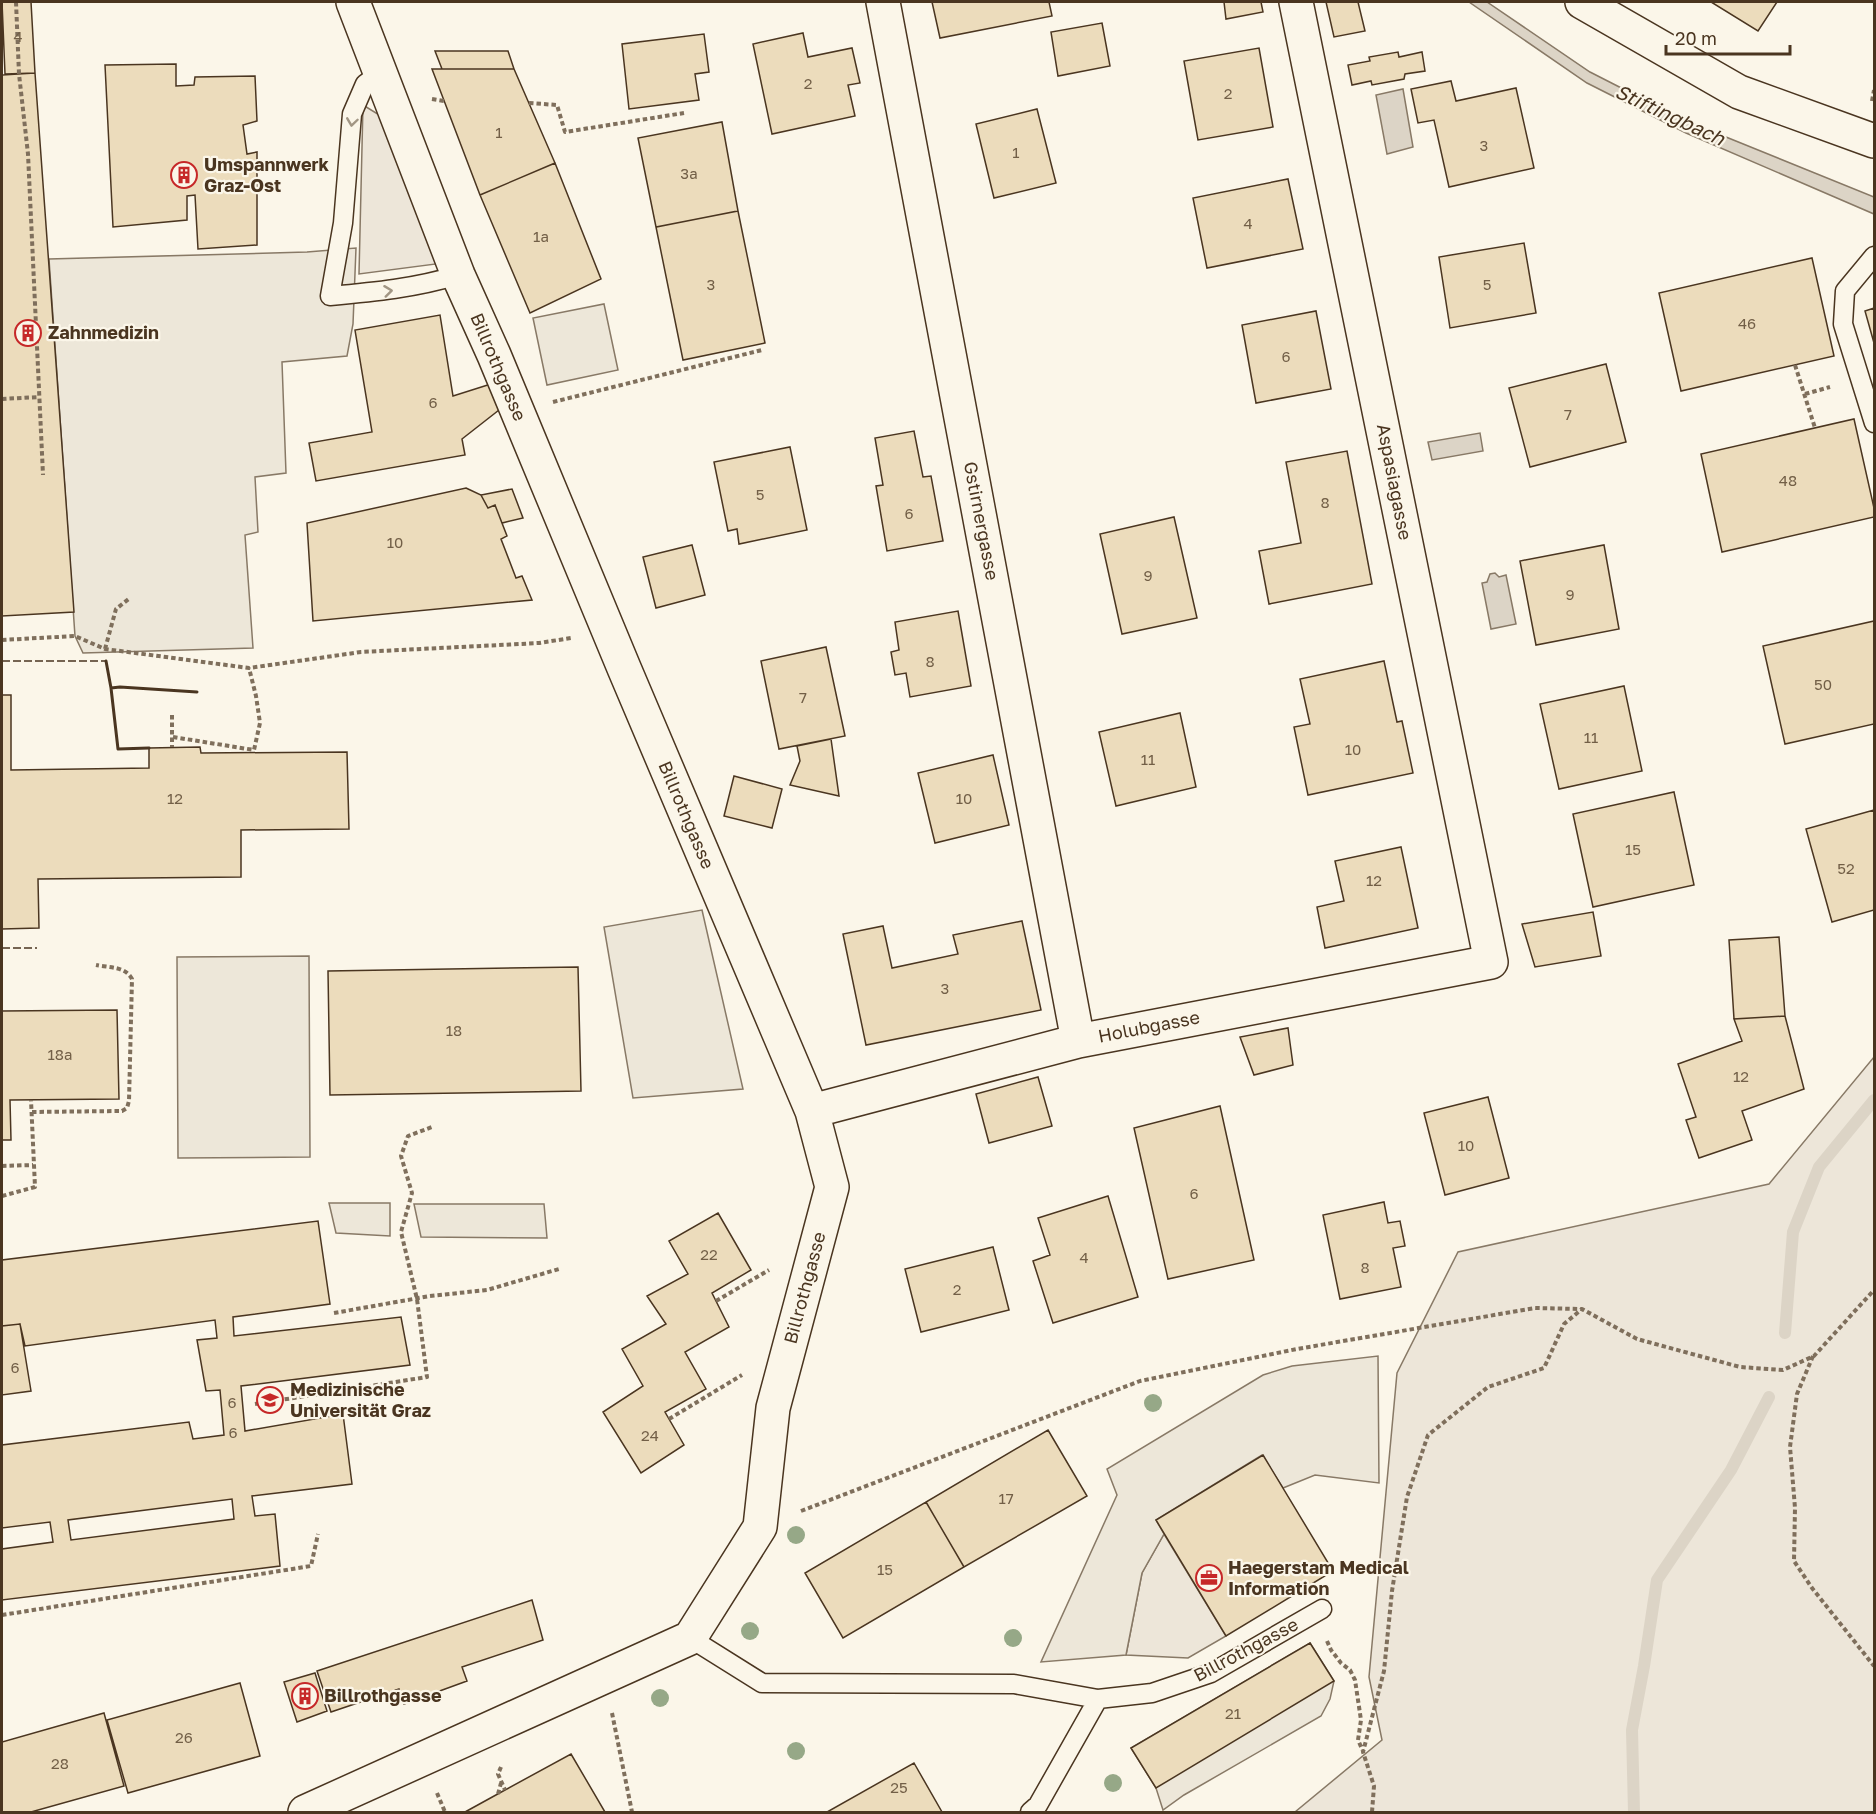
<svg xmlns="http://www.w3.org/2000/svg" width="1876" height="1814" viewBox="0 0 1876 1814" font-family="'Golos Text',sans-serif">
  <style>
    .green { fill: #ede6d9; stroke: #887966; stroke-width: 1.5 }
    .parking { fill: #ede7d9; stroke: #887966; stroke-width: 1.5 }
    .water { fill: #dcd4c6; stroke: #887966; stroke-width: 1.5 }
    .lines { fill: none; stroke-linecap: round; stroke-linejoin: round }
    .stream { stroke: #dcd4c6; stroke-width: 12 }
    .building { fill: #ecdcbc; stroke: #4a3520; stroke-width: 1.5; fill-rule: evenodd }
    .service-casing { stroke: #4a3520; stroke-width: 21 }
    .minor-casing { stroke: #4a3520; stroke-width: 36 }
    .tertiary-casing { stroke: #4a3520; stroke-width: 36 }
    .path { stroke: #7f6f5c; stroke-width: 4; stroke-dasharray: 4.5 3; stroke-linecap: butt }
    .service { stroke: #fbf6e9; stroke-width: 18 }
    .minor { stroke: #fbf6e9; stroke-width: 33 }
    .tertiary { stroke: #fbf6e9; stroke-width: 33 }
    .fence { stroke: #4a3520; stroke-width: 1.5; stroke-dasharray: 8 3; stroke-linecap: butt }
    .wall { stroke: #4a3520; stroke-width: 3 }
    .tree { fill: #96a887 }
    .oneway { stroke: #a29684 }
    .labels { text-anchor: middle; stroke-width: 4.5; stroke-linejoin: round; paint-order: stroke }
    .number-label { font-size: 15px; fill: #725f47 }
    .poi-label { font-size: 18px; font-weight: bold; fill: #4a3520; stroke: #fbf6e9; text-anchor: start }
    .street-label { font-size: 18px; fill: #4a3520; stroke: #fbf6e9 }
    .water-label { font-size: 20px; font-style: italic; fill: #4a3520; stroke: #fbf6e9 }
  </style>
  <rect width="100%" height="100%" fill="#fbf6e9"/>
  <path class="green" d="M363,105L381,116L436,264L359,274Z
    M1874,1057V1812H1295L1382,1740L1369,1677L1397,1373L1458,1252L1769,1184Z
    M1164,1534L1226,1636L1188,1658L1126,1655L1142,1573Z"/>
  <path class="parking" d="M356,248L353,324L347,356L282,362L286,473L255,477L258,532L245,535L253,648L83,653L75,636L49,259L307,252Z
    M604,304L618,370L547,385L533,318Z
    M702,910L743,1089L633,1098L604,927Z
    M309,956L310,1157L178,1158L177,957Z
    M329,1203H390V1236L336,1233Z
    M414,1204H544L547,1238L421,1237Z
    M1378,1356L1379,1483L1315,1475L1283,1488L1262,1455L1156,1520L1164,1534L1142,1573L1126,1655L1041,1662L1117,1495L1107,1469L1263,1375L1292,1366Z
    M1310,1643L1334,1681L1330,1699L1321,1716L1184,1795L1163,1810L1156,1788L1131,1748Z"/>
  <path class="water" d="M1469,2H1487L1590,72L1684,120L1874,197V214L1686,133L1587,83Z
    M1403,89L1413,147L1387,154L1376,95Z
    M1480,433L1483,451L1432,460L1428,442Z
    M1495,573L1499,577L1506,575L1516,624L1491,629L1482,583L1487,582L1490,574Z"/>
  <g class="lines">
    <path class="stream" d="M1785,1333L1793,1232L1819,1167L1874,1100
      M1634,1812L1632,1730L1644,1666L1657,1580L1731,1470L1769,1397"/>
  </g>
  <path class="building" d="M2,2H31L35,73L5,74Z
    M932,2H1049L1052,16L940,38Z
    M1224,2H1261L1263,12L1226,19Z
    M1326,2H1358L1365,31L1334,37Z
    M1711,2H1777L1758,31Z
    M1102,23L1110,66L1058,76L1051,32Z
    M803,33L808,57L852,48L860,83L848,85L855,116L772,134L753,44Z
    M704,34L709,72L695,74L699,100L629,109L622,44Z
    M1259,48L1273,127L1198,140L1184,61Z
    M435,51H508L514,69H442Z
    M1398,52L1399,57L1422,52L1425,71L1405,74L1404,79L1372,85L1371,81L1352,85L1348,65L1370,61L1369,57Z
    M176,64V86L194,85L195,77L255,76L257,121L243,125L247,154L257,152V245L198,249L195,195L187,196V220L113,227L105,65Z
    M432,69H514L555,163L480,195Z
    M35,73L74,612L2,616V75Z
    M1451,81L1456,101L1516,88L1534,168L1449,187L1434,120L1418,123L1411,89Z
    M1037,109L1056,183L994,198L976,124Z
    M722,122L738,211L656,227L638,138Z
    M555,163L601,279L530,313L480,195Z
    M1288,179L1303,249L1207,268L1193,198Z
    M738,211L765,343L683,360L656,227Z
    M1524,243L1536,313L1450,328L1439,257Z
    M1812,258L1834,356L1681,391L1659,293Z
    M1874,308V343L1865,311Z
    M1316,311L1331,389L1256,403L1242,325Z
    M440,315L453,396L494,383L499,410L462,439L465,455L316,481L309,443L372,432L355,330Z
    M1606,364L1626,442L1530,467L1509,388Z
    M1854,419L1874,508V517L1722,552L1701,454Z
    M914,431L923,477L931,476L943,541L887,551L876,486L883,485L875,438Z
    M790,447L807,530L739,544L737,529L728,531L714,462Z
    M1347,451L1372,584L1269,604L1259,551L1301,543L1286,462Z
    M466,488L481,495L488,508L495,505L507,536L501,539L516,578L522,576L532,600L313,621L307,523Z
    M512,489L523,518L502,523L495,505L488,508L481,495Z
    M1174,517L1197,618L1122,634L1100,534Z
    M692,545L705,595L656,608L643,557Z
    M1604,545L1619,629L1536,645L1520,561Z
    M958,611L971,686L910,697L906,673L895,675L891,652L899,650L895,622Z
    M1874,621V724L1785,744L1763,646Z
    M826,647L845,736L779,749L761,661Z
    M1384,661L1397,722L1402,721L1413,773L1308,795L1294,727L1310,724L1300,679Z
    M1624,686L1642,771L1559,789L1540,704Z
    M2,695H11V770L149,768V748L200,747L201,753L347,752L349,829L241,830V877L38,879L39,928L2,929Z
    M1180,713L1196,787L1116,806L1099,732Z
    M831,739L839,796L790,785L800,761L797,746Z
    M993,755L1009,825L935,843L918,773Z
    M734,776L782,789L772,828L724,816Z
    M1674,792L1694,885L1593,907L1573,814Z
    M1874,810V910L1832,922L1806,829Z
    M1401,847L1418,928L1325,948L1317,907L1344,901L1335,861Z
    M1593,912L1601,956L1535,967L1522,924Z
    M1022,921L1041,1010L866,1045L843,934L883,926L892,968L958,954L953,935Z
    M1779,937L1785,1016L1734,1019L1729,940Z
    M578,967L581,1091L330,1095L328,971Z
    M117,1010L119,1099L10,1100L11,1140H2V1011Z
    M1785,1016L1804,1089L1742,1111L1752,1140L1699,1158L1686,1120L1696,1117L1678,1064L1742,1041L1734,1019Z
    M1288,1028L1293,1065L1254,1075L1240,1037Z
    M1038,1077L1052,1126L989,1143L976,1094Z
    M1488,1097L1509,1178L1445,1195L1424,1113Z
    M1220,1106L1254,1260L1168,1279L1134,1128Z
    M1108,1196L1138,1297L1053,1323L1033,1261L1050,1255L1038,1218Z
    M1384,1202L1388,1223L1400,1221L1405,1246L1393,1248L1401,1287L1340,1299L1323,1215Z
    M718,1213L751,1270L712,1293L729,1327L685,1352L706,1389L665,1412L684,1445L641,1473L603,1412L643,1386L622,1349L666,1324L647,1296L688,1274L669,1241Z
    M318,1221L330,1304L233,1317L234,1336L401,1317L410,1365L241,1386L245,1431L343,1414L352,1484L252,1496L255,1516L275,1514L280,1566L2,1600V1549L53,1542L50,1522L2,1528V1445L189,1422L193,1439L224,1435L220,1390L206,1391L197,1340L217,1338L215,1320L25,1346L20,1324L2,1326V1260ZM232,1499L234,1519L71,1540L68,1520Z
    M993,1247L1009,1310L921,1332L905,1269Z
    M20,1324L31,1391L2,1395V1326Z
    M1048,1430L1087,1496L964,1567L926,1502Z
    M1263,1455L1333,1571L1226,1636L1156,1520Z
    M926,1502L964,1567L843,1638L805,1573Z
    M532,1600L543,1640L462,1667L467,1681L404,1704L399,1689L331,1712L317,1671Z
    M1310,1643L1334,1681L1156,1788L1131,1748Z
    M315,1673L327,1711L297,1722L284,1682Z
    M240,1683L260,1756L128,1793L107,1720Z
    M104,1713L124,1786L31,1812H2V1742Z
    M571,1754L605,1812H465L505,1790Z
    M914,1763L942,1812H827Z"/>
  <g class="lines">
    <defs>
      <path id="service" d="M380,73L365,84L352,114L343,223L330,296C374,292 416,288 458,275
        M1874,256L1845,291L1843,324L1874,423
        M690,1638L762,1683L1014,1684L1098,1699L1038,1805L1030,1812
        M1098,1699L1152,1693L1211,1673L1322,1609"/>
      <path id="minor" d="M883,2L1078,1041
        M812,1111L1078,1041L1491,962L1296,2
        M305,1812L690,1638L760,1527L773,1408L832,1187L812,1111L624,668L494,355L458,275L353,2"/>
      <path id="tertiary" d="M1582,2L1739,92L1874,141"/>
    </defs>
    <use href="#service" class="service-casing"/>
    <use href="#minor" class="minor-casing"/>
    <use href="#tertiary" class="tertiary-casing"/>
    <path class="path" d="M16,2L19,74L28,154L43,475
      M432,99L444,101
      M1872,101L1874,90
      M529,103L557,105L565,132L684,113
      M1795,365L1815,428
      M1805,394L1830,387
      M2,399L39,397
      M553,402L762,350
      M2,640L75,636L105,649L249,668L361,652L539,643L571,638
      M105,649L116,609L130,598
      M172,715V747
      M173,737L254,750L260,723L256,696L249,668
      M32,1112L122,1111L127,1108L129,1101L132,979C125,966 110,968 96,965
      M2,1166L33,1165
      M2,1196L35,1187L31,1100
      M716,1301L769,1270
      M334,1313L430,1296L487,1290L559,1269
      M1813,1356L1797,1394L1790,1447L1795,1508L1794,1561L1812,1588L1874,1666
      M255,1404L427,1377L417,1299L401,1232L412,1193L401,1156L408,1136L432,1127
      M669,1419L742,1375
      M801,1511L1140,1381L1297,1349L1535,1308L1582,1309L1637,1339L1740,1367L1783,1370L1814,1356L1874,1290
      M2,1615L311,1566L318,1534
      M1327,1641L1331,1650L1341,1663L1350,1670L1355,1680L1361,1720L1358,1740L1363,1751
      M612,1713L632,1812
      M501,1767L498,1774L505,1790
      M437,1793L445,1812
      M498,1794L501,1783
      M1372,1812L1374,1786L1363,1752L1384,1671L1392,1591L1407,1497L1428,1435L1488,1387L1544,1368L1564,1324L1582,1309"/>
    <use href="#service" class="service"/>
    <use href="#minor" class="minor"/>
    <use href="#tertiary" class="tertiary"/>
    <path class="fence" d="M2,661H106
      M2,948H37"/>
    <path class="wall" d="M106,661L111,688
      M149,748L118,749L111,688L120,687L197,692"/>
  </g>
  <g class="tree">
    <circle cx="1153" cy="1403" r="9"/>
    <circle cx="796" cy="1535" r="9"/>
    <circle cx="750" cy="1631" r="9"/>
    <circle cx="1013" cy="1638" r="9"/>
    <circle cx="660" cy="1698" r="9"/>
    <circle cx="796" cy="1751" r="9"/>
    <circle cx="1113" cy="1783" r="9"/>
  </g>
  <defs><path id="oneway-chevron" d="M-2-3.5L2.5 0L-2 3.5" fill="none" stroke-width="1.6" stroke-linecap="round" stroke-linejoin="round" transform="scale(1.5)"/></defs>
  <g class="oneway">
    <use href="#oneway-chevron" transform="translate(352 122) rotate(98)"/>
    <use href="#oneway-chevron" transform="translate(388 291) rotate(-7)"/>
  </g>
  <defs>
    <symbol id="building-ring" viewBox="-11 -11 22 22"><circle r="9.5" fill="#fbf6e9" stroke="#c62828" stroke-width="1.5"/><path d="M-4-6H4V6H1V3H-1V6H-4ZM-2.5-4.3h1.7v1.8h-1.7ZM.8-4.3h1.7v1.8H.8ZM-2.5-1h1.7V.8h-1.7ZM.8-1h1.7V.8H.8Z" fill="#c62828"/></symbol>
    <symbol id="university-ring" viewBox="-11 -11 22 22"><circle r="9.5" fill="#fbf6e9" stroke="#c62828" stroke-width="1.5"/><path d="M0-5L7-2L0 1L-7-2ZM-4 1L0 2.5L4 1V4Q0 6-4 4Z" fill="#c62828"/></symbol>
    <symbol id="office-ring" viewBox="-11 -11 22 22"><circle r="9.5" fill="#fbf6e9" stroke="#c62828" stroke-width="1.5"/><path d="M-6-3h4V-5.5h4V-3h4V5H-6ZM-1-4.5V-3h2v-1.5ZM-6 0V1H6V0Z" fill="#c62828"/></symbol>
  </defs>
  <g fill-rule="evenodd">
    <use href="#building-ring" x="169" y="160" width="30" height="30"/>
    <use href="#building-ring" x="13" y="318" width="30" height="30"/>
    <use href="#university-ring" x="255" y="1385" width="30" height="30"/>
    <use href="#office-ring" x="1194" y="1563" width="30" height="30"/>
    <use href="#building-ring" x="290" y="1681" width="30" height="30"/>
  </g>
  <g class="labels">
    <g class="number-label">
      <text x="18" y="42">4</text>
      <text x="808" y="89">2</text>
      <text x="1228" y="99">2</text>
      <text x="499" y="138">1</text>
      <text x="1484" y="151">3</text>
      <text x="1016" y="158">1</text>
      <text x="689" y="179">3a</text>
      <text x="1248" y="229">4</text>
      <text x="541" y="242">1a</text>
      <text x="711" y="290">3</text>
      <text x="1487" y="290">5</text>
      <text x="1747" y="329">46</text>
      <text x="1286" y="362">6</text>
      <text x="433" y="408">6</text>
      <text x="1568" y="420">7</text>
      <text x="1788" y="486">48</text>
      <text x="760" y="500">5</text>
      <text x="1325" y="508">8</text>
      <text x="909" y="519">6</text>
      <text x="395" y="548">10</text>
      <text x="1148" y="581">9</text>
      <text x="1570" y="600">9</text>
      <text x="930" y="667">8</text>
      <text x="1823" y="690">50</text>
      <text x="803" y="703">7</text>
      <text x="1591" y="743">11</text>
      <text x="1353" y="755">10</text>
      <text x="1148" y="765">11</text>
      <text x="175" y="804">12</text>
      <text x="964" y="804">10</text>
      <text x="1633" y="855">15</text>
      <text x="1846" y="874">52</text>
      <text x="1374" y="886">12</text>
      <text x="945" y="994">3</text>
      <text x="454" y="1036">18</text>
      <text x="60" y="1060">18a</text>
      <text x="1741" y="1082">12</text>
      <text x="1466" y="1151">10</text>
      <text x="1194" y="1199">6</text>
      <text x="709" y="1260">22</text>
      <text x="1084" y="1263">4</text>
      <text x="1365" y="1273">8</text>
      <text x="957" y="1295">2</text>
      <text x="15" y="1373">6</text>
      <text x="232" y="1408">6</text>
      <text x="233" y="1438">6</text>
      <text x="650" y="1441">24</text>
      <text x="1006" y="1504">17</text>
      <text x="885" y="1575">15</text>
      <text x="1233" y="1719">21</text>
      <text x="184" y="1743">26</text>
      <text x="60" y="1769">28</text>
      <text x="899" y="1793">25</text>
    </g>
    <g class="poi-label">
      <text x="204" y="171">Umspannwerk<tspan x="204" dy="21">Graz-Ost</tspan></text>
      <text x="48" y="339">Zahnmedizin</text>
      <text x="290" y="1396">Medizinische<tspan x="290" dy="21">Universität Graz</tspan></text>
      <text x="1228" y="1574">Haegerstam Medical<tspan x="1228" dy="21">Information</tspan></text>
      <text x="324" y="1702">Billrothgasse</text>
    </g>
    <g class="street-label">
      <text transform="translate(498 367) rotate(67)" y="6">Billrothgasse</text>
      <text transform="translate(1394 482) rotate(79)" y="6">Aspasiagasse</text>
      <text transform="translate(981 521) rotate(79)" y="6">Gstirnergasse</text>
      <text transform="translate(686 815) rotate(67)" y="6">Billrothgasse</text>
      <text transform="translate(1149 1027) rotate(-11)" y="6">Holubgasse</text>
      <text transform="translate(805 1288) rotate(-75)" y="6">Billrothgasse</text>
      <text transform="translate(1246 1650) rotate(-28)" y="6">Billrothgasse</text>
    </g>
    <g class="water-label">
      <text transform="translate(1670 115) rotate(25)" y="7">Stiftingbach</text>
    </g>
  </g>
  <rect width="1876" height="1814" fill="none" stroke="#4a3520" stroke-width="6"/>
  <path d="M1666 45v9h124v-9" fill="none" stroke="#4a3520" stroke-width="3"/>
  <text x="1675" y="45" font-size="18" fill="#4a3520" stroke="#fbf6e9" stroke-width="4.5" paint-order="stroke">20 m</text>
</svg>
